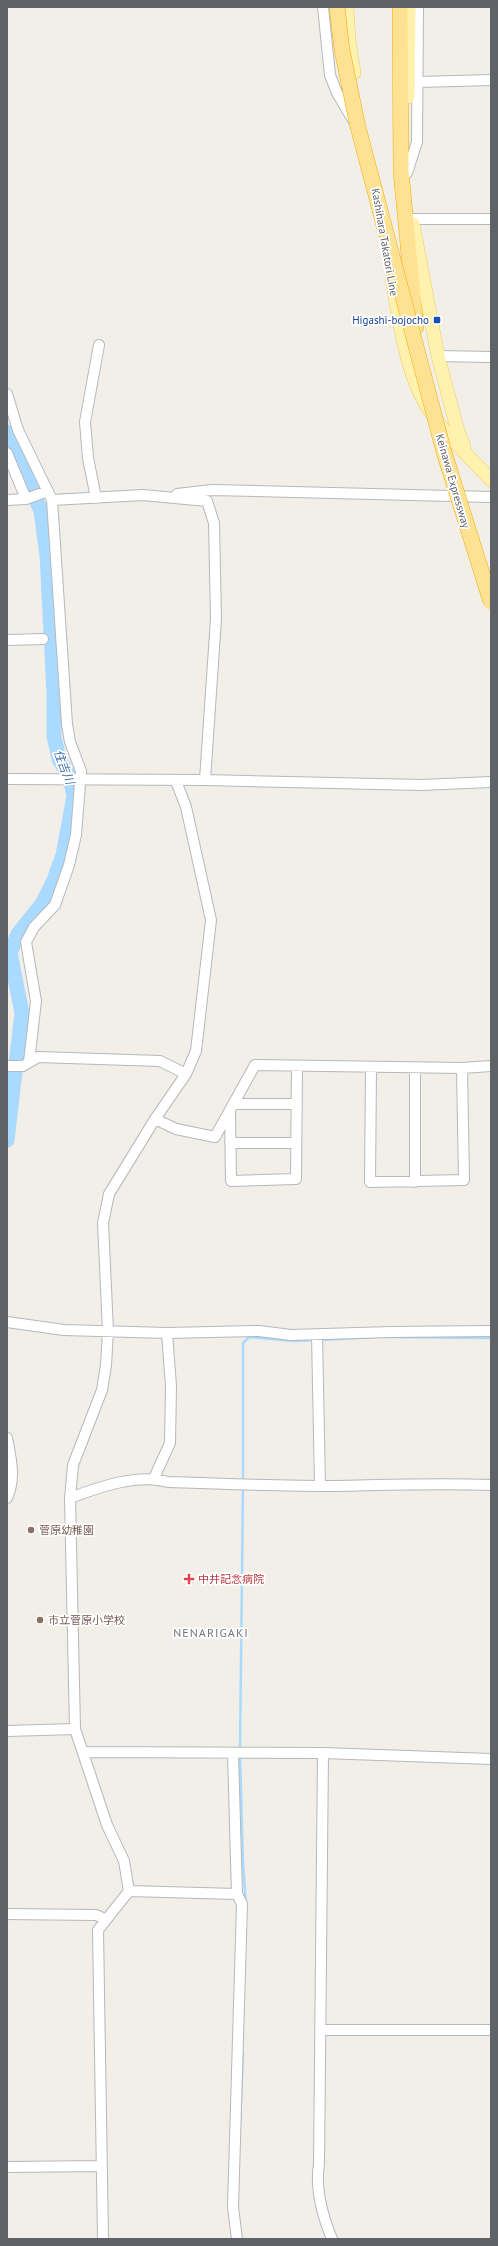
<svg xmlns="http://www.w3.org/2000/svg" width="498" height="2246" viewBox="0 0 498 2246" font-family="'PT Sans','Noto Sans JP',sans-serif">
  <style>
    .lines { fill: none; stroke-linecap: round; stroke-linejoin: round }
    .stream { stroke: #aadaff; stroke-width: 2.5 }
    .river { stroke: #aadaff; stroke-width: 15 }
    .minor-casing { stroke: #b5b8bc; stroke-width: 12 }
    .major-casing { stroke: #f2c960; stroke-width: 14 }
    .highway-casing { stroke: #f9ab00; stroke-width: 16 }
    .minor { stroke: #fff; stroke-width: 10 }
    .major { stroke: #fff2af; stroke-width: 13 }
    .highway { stroke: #fde293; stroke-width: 15 }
    .highway-bridge-casing { stroke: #f9ab00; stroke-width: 16; stroke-linecap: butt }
    .highway-bridge { stroke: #fde293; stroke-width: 15 }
    .transit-dot { fill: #1a4fb4; stroke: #fff; stroke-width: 1.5 }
    .education-dot { fill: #8d6e63; stroke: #fff; stroke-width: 1.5 }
    .health-dot { fill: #e0444e; stroke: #fff; stroke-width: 1.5 }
    .labels { text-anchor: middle; stroke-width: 3.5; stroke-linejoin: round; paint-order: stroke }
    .street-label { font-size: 11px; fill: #5f6368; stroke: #fff }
    .transit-label { font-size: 11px; fill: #164399; stroke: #fff; text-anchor: end }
    .education-label { font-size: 11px; fill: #785e54; stroke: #fff; text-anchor: start }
    .health-label { font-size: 11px; fill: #be3a42; stroke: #fff; text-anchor: start }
    .water-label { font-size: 12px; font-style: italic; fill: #4174aa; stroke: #fff }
    .neighbourhood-label { font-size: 12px; letter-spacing: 1px; fill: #70757a; stroke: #fff }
  </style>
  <rect width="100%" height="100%" fill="#f1efe8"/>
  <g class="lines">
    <path class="stream" d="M386,1337L491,1338
      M321,1340L375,1337
      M243,1481V1343L249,1337L294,1341L316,1340
      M240,1749L243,1486
      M240,1754L243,1864L246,1905
      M240,2123L243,2054"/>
    <path class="river" d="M7,432L41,511L47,555L54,693V736L59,759L70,777L74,796L63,855L54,880L42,904L18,934L10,953L22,1013L7,1140"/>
    <defs>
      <path id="minor" d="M323,7L330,75L337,93L353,120
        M418,82L491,80
        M407,173L417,142L418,7
        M412,219H491
        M438,356L491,357
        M7,394L18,430L52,500L67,724L70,742L81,771L76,835L69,865L55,905L34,927L26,942L36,1001L29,1062
        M7,453L26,499
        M177,494L212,490L491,497
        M96,498L88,458L85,422L99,345
        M7,500L26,499L48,491
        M52,500L143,495L207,501L214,523L216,619L205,780
        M7,640L43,639
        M7,779L205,780L421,785L491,782
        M7,1066H23L38,1057L160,1061L186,1074
        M371,1068L370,1182L464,1180L462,1068
        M233,1104H297
        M230,1112L231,1181L296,1179L297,1067
        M155,1119L176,1129L215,1137L255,1065L462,1068L491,1066
        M230,1143H296
        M415,1182V1068
        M7,1322L64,1330L167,1333L259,1331L291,1335L391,1332L491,1331
        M317,1335L320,1486
        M7,1438C11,1459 16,1478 7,1498
        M154,1478L170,1443L171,1386L167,1333
        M70,1498C99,1487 139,1473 168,1482C224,1484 280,1486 336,1486C388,1485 439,1483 491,1485
        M7,1731L75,1729
        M83,1752L323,1753L491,1759
        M323,1753L319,2164C315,2188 323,2217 332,2239
        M233,1754L237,1894L242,1904L233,2207L237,2239
        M129,1891L237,1894
        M7,1914L96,1915L105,1919
        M321,2030H491
        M7,2167L102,2166
        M103,2239L98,1930L129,1891L124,1861L107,1825L75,1729L70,1498L73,1465L102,1390L106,1365L108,1331L103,1223L109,1194L155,1119L186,1074L196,1051L211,920L186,807L176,781"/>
      <path id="major" d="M347,7L349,41L354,73
        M408,97L409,7
        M413,224L438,356L457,428L464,446
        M392,279C399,319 406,374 428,408C445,435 470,457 491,480"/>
      <path id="highway" d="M400,7L401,172L416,327"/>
    </defs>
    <use href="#minor" class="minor-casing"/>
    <use href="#major" class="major-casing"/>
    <use href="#highway" class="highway-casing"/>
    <use href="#minor" class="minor"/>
    <use href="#major" class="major"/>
    <use href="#highway" class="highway"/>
    <defs>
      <path id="highway-bridge" d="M337,7L342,50L358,127L444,452L491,602"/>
    </defs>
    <use href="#highway-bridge" class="highway-bridge-casing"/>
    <use href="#highway-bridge" class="highway-bridge"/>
  </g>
  <rect class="transit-dot" x="433" y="316" width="8" height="8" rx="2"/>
  <g class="education-dot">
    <circle cx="31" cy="1530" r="4"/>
    <circle cx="40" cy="1620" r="4"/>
  </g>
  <path class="health-dot" d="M187 1573h4v4h4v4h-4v4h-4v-4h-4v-4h4z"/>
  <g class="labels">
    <g class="street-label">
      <text transform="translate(385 242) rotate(80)" y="4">Kashihara Takatori Line</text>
      <text transform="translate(453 481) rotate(74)" y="4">Keinawa Expressway</text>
    </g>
    <g class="transit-label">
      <text x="429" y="324">Higashi-bojocho</text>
    </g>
    <g class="education-label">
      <text x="39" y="1534">菅原幼稚園</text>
      <text x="48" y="1624">市立菅原小学校</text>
    </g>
    <g class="health-label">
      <text x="198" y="1583">中井記念病院</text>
    </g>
    <g class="water-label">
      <text transform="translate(64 767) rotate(69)" y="4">住吉川</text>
    </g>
    <g class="neighbourhood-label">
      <text x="211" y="1637">NENARIGAKI</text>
    </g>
  </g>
  <rect width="498" height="2246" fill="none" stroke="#5f6368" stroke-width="16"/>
</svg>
